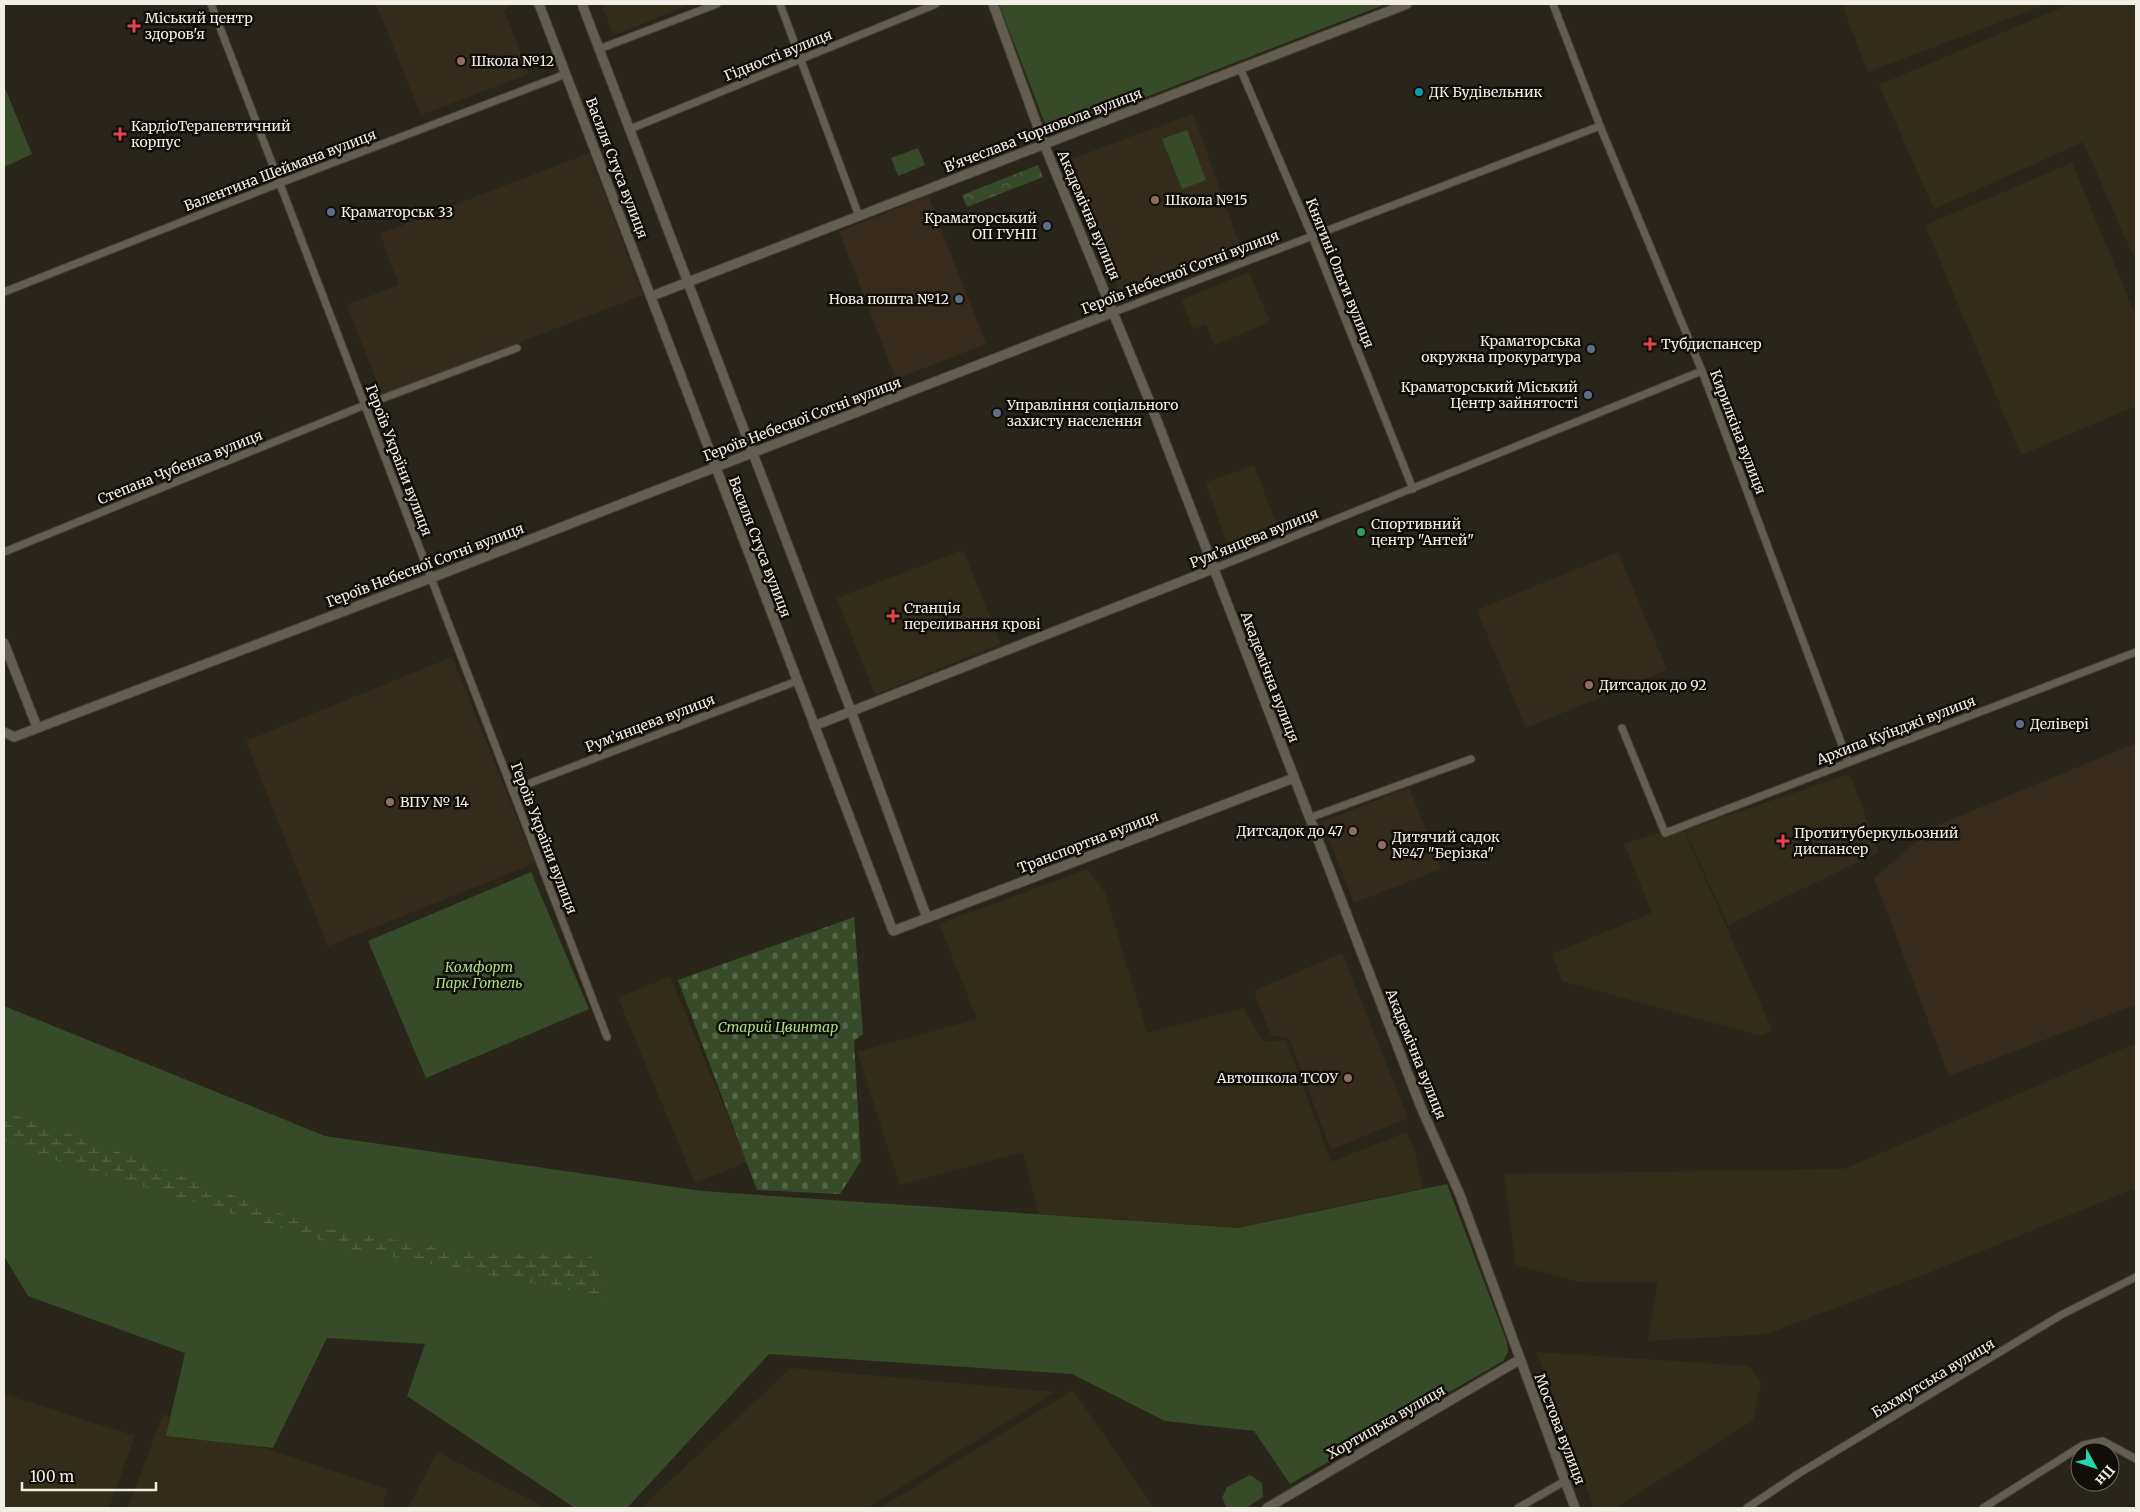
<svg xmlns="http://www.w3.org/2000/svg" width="2140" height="1512" viewBox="0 0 2140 1512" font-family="Merriweather,serif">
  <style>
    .commercial { fill: #362b1c }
    .built { fill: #332c1b }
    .education { fill: #352b1c }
    .green { fill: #374b29 }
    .forest { fill: url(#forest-crowns) }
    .wetland { fill: url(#wetland-marsh) }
    .cemetery { fill: url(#cemetery-stones) }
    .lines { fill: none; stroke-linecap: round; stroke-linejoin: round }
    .minor-casing { stroke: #433f36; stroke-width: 9 }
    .tertiary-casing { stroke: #433f36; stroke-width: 11 }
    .minor { stroke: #635e51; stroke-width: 7 }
    .tertiary { stroke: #635e51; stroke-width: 9 }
    .health-dot { fill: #e0444e; stroke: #110e0a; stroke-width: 2 }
    .education-dot { fill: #8d6e63; stroke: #110e0a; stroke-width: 2 }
    .culture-dot { fill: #0f9aa8; stroke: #110e0a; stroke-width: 2 }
    .service-dot { fill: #5c6f8a; stroke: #110e0a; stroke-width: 2 }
    .leisure-dot { fill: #2e9e5b; stroke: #110e0a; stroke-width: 2 }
    .labels { text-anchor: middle; stroke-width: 5; stroke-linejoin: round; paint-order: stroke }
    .poi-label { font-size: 14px; fill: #f1eee6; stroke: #110e0a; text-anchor: start }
    .street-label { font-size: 14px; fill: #f1eee6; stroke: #110e0a }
    .park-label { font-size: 14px; font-style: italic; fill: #aade86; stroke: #110e0a }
  </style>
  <defs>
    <pattern id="forest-crowns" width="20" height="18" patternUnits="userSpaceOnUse" patternTransform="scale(1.25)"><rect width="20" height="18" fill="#374b29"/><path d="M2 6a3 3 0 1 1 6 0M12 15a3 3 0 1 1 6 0" fill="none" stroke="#546548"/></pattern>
    <pattern id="wetland-marsh" width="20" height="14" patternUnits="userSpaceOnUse" patternTransform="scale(1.25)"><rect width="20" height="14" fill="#374b29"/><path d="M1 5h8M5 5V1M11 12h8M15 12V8" fill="none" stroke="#546548"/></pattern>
    <pattern id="cemetery-stones" width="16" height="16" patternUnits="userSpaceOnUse" patternTransform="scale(1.25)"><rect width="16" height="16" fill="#374b29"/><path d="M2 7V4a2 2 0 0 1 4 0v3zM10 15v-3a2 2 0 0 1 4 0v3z" fill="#546548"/></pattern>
  </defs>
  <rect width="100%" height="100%" fill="#2a251a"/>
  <path class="commercial" d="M928,195L986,344L896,379L839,232Z
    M2136,743V1005L1949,1076L1874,878L1933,827Z"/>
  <path class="built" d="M601,4H691L614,35Z
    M1842,4H2047L1868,72Z
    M2070,4H2136V262L2083,142L1934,209L1879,85Z
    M2072,163L2136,316V406L2021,455L1925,225Z
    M1249,272L1270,322L1214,345L1206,324L1193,329L1181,300Z
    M1254,465L1278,528L1229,547L1205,483Z
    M963,550L1001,644L875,695L837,598Z
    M1850,774L1879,852L1728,925L1685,830Z
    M1682,826L1772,1030L1761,1036L1562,981L1552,954L1652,913L1624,844Z
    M1088,869L1105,893L1147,1033L1243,1008L1264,1042L1286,1040L1331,1162L1407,1132L1416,1156L1423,1188L1238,1228L1038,1214L1023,1152L900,1185L857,1052L977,1019L939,924Z
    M670,976L747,1162L695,1183L618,998Z
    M2136,1043V1188L1933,1271L1767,1334L1648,1341L1658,1282H1578L1516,1265L1504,1174L1844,1169Z
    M1536,1352L1749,1366L1761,1383L1753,1420L1616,1508H1594Z
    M791,1368L1055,1392L867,1508H641Z
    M1073,1390L1154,1508H880Z
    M4,1394L135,1436L109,1508H4Z
    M163,1414L388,1489L382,1508H128Z
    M437,1452L547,1508H408Z"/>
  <path class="education" d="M376,4H514L504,11L529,74L421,115Z
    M1193,114L1242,251L1121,295L1071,159Z
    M589,153L643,295L382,395L347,305L399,285L380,234Z
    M1618,552L1667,670L1526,728L1477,610Z
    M452,657L535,863L328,946L246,741Z
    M1409,787L1441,869L1354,903L1322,822Z
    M1342,953L1408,1118L1331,1150L1289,1038L1271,1035L1254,991Z"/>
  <path class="green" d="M999,4H1386L1056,132L1053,125L1046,126Z
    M4,86L32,154L4,167Z
    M1187,130L1206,180L1182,189L1162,139Z
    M918,148L925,165L898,176L891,158Z
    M531,872L589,1009L426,1078L368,941Z
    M4,1006L325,1136L702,1191L1238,1228L1447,1184L1507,1342L1508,1352L1503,1361L1290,1484L1254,1431L1165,1421L1072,1374L769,1354L627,1508H575L407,1396L425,1344L327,1338L273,1448L166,1436L185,1353L28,1296L4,1256Z
    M1250,1475L1262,1483L1263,1497L1246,1508H1227L1222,1498L1227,1487Z"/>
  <path class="forest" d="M1038,165L1043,177L967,207L962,195Z"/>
  <path class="wetland" d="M4,1112L87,1140L317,1227L481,1254L591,1255L607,1297L351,1249L48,1158L4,1141Z"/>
  <path class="cemetery" d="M854,917L863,1034L854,1041L861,1161L840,1194L757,1190L678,980Z"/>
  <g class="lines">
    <defs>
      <path id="minor" d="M211,4L607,1037
        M780,4L859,216
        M1553,4L1600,126L1702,371L1848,761
        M599,49L717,4
        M1240,68L1312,236L1413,489
        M630,129L936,4
        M4,292L280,183L566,74
        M1114,312L1600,126
        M4,552L365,405L517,348
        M1213,569L1702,371
        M1622,728L1665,833L2136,652
        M512,790L797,681
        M1309,818L1471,759
        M1518,1508L1565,1481
        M1747,1508L1798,1474L2061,1315L2136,1277
        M1983,1508L2083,1445L2103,1441L2136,1459"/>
      <path id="tertiary" d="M539,4L893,931L1294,778
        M582,4L851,711L927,918
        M993,4L1044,144L1151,405L1420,1105L1460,1195L1575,1508
        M652,296L1407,4
        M4,643L37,727
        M814,726L1213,569
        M4,732L14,737L431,578L1114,312
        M1267,1508L1519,1360"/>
    </defs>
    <use href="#minor" class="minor-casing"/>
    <use href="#tertiary" class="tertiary-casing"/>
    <use href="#minor" class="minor"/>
    <use href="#tertiary" class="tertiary"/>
  </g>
  <g class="health-dot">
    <path d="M131.5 18.5h5v5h5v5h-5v5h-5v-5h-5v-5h5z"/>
    <path d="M117.5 126.5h5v5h5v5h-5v5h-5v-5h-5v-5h5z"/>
    <path d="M1647.5 336.5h5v5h5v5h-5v5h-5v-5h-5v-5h5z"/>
    <path d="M890.5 608.5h5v5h5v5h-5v5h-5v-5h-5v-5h5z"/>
    <path d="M1780.5 833.5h5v5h5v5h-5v5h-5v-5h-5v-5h5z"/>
  </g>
  <g class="education-dot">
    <circle cx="461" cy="61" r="5"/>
    <circle cx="1155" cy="200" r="5"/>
    <circle cx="1589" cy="685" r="5"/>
    <circle cx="390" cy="802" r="5"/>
    <circle cx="1353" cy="831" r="5"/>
    <circle cx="1382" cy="845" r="5"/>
    <circle cx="1348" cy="1078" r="5"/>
  </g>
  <circle class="culture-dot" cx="1419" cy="92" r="5"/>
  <g class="service-dot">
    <circle cx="331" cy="212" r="5"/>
    <circle cx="1047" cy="226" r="5"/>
    <circle cx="959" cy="299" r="5"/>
    <circle cx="1591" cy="349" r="5"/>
    <circle cx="1588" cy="395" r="5"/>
    <circle cx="997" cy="413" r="5"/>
    <circle cx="2020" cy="724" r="5"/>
  </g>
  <circle class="leisure-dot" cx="1361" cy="532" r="5"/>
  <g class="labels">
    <g class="poi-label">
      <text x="145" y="23">Міський центр<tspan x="145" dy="16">здоров'я</tspan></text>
      <text x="471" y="66">Школа №12</text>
      <text x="1429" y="97">ДК Будівельник</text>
      <text x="131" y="131">КардіоТерапевтичний<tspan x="131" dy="16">корпус</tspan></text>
      <text x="1165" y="205">Школа №15</text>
      <text x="341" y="217">Краматорськ 33</text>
      <text x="1037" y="223" text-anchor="end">Краматорський<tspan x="1037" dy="16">ОП ГУНП</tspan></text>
      <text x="949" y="304" text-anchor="end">Нова пошта №12</text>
      <text x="1581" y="346" text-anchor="end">Краматорська<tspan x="1581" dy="16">окружна прокуратура</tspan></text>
      <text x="1661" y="349">Тубдиспансер</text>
      <text x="1578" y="392" text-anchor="end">Краматорський Міський<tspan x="1578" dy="16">Центр зайнятості</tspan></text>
      <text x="1007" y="410">Управління соціального<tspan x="1007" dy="16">захисту населення</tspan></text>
      <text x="1371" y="529">Спортивний<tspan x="1371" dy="16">центр "Антей"</tspan></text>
      <text x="904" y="613">Станція<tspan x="904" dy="16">переливання крові</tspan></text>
      <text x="1599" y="690">Дитсадок до 92</text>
      <text x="2030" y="729">Делівері</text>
      <text x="400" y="807">ВПУ № 14</text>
      <text x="1343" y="836" text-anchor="end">Дитсадок до 47</text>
      <text x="1794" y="838">Протитуберкульозний<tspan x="1794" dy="16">диспансер</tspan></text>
      <text x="1392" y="842">Дитячий садок<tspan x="1392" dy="16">№47 "Берізка"</tspan></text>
      <text x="1338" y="1083" text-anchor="end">Автошкола ТСОУ</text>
    </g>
    <g class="street-label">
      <text transform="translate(778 55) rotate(-22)" y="5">Гідності вулиця</text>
      <text transform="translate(1043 130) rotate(-21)" y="5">В'ячеслава Чорновола вулиця</text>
      <text transform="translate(617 168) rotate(69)" y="5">Василя Стуса вулиця</text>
      <text transform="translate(280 170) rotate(-21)" y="5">Валентина Шеймана вулиця</text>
      <text transform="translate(1089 215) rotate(67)" y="5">Академічна вулиця</text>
      <text transform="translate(1180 272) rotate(-21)" y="5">Героїв Небесної Сотні вулиця</text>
      <text transform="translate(1340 273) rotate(68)" y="5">Княгині Ольги вулиця</text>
      <text transform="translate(802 419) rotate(-21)" y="5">Героїв Небесної Сотні вулиця</text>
      <text transform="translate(1738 432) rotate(69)" y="5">Кирилкіна вулиця</text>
      <text transform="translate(399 460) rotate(69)" y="5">Героїв України вулиця</text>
      <text transform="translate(180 467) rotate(-22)" y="5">Степана Чубенка вулиця</text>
      <text transform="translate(1254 538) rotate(-22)" y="5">Рум’янцева вулиця</text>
      <text transform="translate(760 547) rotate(69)" y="5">Василя Стуса вулиця</text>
      <text transform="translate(425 565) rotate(-21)" y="5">Героїв Небесної Сотні вулиця</text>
      <text transform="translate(1270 677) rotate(69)" y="5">Академічна вулиця</text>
      <text transform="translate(650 723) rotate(-21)" y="5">Рум’янцева вулиця</text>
      <text transform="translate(1896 730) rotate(-21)" y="5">Архипа Куїнджі вулиця</text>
      <text transform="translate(544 838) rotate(69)" y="5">Героїв України вулиця</text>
      <text transform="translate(1088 842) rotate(-21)" y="5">Транспортна вулиця</text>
      <text transform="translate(1416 1054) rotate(68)" y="5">Академічна вулиця</text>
      <text transform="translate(1933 1378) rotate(-31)" y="5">Бахмутська вулиця</text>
      <text transform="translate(1386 1422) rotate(-30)" y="5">Хортицька вулиця</text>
      <text transform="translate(1560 1429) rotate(69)" y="5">Мостова вулиця</text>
    </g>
    <g class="park-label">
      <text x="479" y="972">Комфорт<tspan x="479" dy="16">Парк Готель</tspan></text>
      <text x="778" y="1032">Старий Цвинтар</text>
    </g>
  </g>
  <rect width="2140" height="1512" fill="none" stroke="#f1eee6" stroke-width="10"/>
  <g transform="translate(2095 1467) rotate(130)"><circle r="24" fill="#110e0a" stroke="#6b6862"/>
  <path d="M0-4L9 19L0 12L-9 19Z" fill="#28d5ad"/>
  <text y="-8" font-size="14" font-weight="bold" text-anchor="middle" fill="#f1eee6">Пн</text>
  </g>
  <path d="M22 1482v8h134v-8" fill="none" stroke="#f1eee6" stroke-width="2.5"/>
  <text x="30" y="1482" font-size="15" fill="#f1eee6" stroke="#110e0a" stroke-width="4" paint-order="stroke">100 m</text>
</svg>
